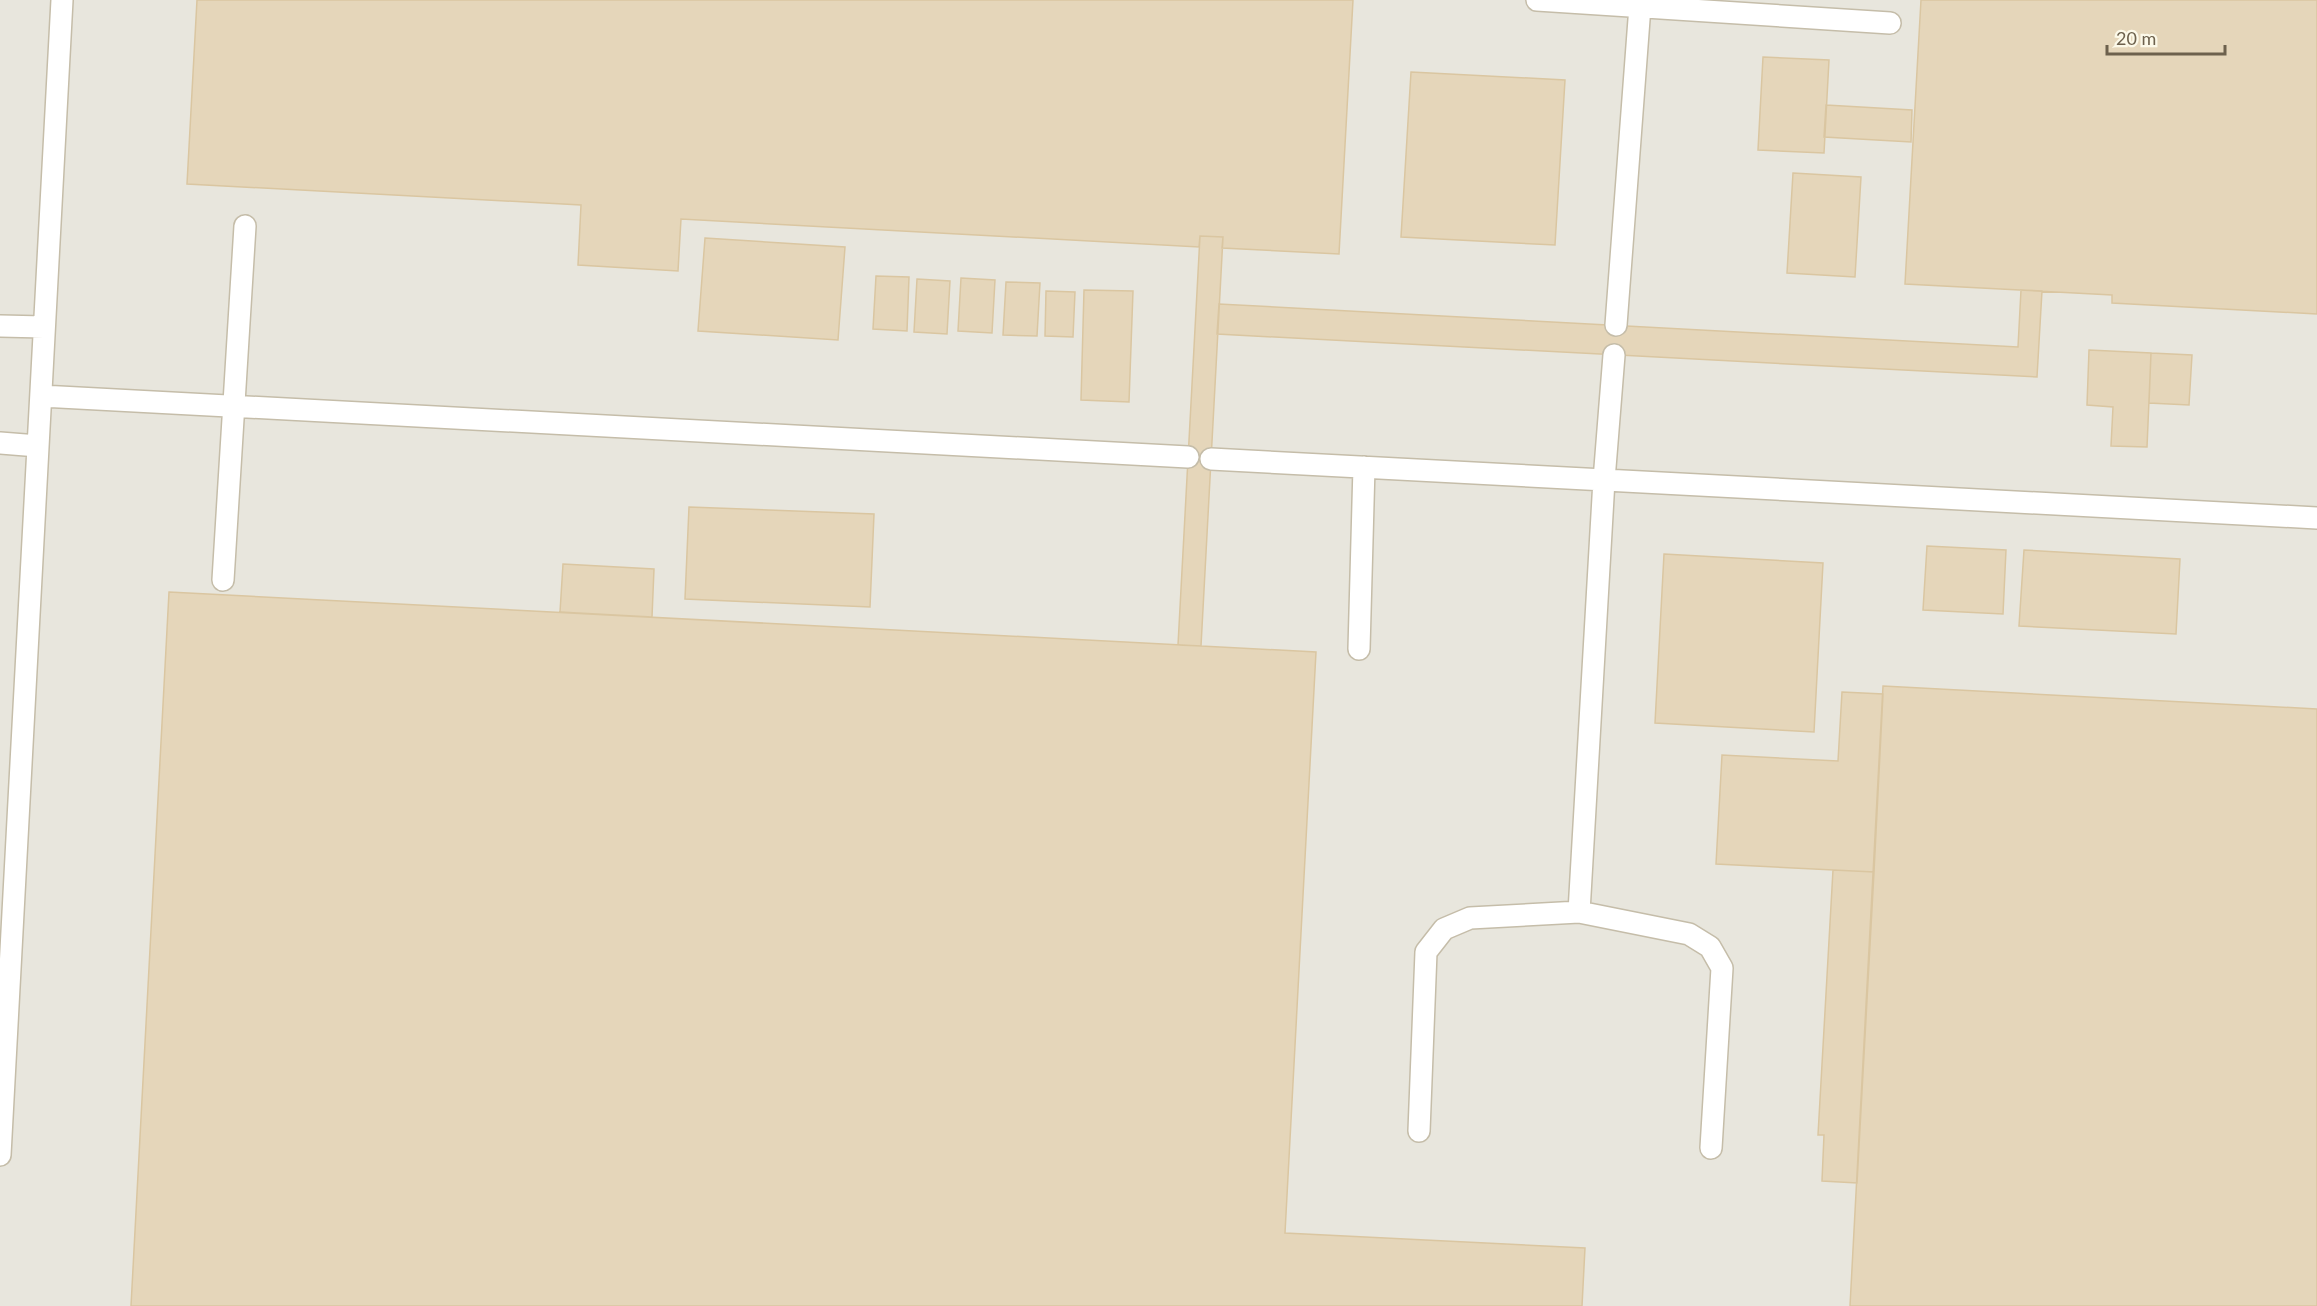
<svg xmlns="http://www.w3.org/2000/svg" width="2317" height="1306" viewBox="0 0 2317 1306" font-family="Lato,sans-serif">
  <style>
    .industrial { fill: #e8e6dd }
    .building { fill: #e5d6ba; stroke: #dac6a1; stroke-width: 1.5 }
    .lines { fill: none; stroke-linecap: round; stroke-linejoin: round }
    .lane-casing { stroke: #c5bda9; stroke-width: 24 }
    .lane { stroke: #fff; stroke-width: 21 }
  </style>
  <rect width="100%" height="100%" fill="#f8f6e3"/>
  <path class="industrial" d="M0,0H2317V1306H0Z"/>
  <path class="building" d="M197,0H1353L1339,254L1222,248L1223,237L1200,236L1199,247L681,219L678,271L578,265L581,205L187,184Z
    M1921,0H2317V314L2112,303V295L1905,284Z
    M1763,57L1829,60L1824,153L1758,150Z
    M1411,72L1565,80L1555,245L1401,237Z
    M1826,105L1912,110L1911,142L1824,137Z
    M1793,173L1861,177L1855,277L1787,273Z
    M1200,236L1223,237L1201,646L1178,645Z
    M705,238L845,247L838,340L698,331Z
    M876,276L909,277L907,331L873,329Z
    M961,278L995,280L992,333L958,331Z
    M917,279L950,281L947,334L914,332Z
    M1006,282L1040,283L1037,336L1003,335Z
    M1084,290L1133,291L1129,402L1081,400Z
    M2021,290L2042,291L2037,377L1217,334L1219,304L2018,347Z
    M1046,291L1075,292L1073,337L1045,336Z
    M2089,350L2151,353L2147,447L2111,446L2113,407L2087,405Z
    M2151,353L2192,355L2189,405L2149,403Z
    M689,507L874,514L870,607L685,599Z
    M1927,546L2006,550L2003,614L1923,610Z
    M2024,550L2180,559L2176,634L2019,626Z
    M1664,554L1823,563L1814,732L1655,723Z
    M563,564L654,569L652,617L560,612Z
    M169,592L1316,652L1285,1233L1585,1248L1582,1306H131Z
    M1883,686L2317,709V1306H1850Z
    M1842,692L1883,694L1874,872L1716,864L1722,755L1838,761Z
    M1833,870L1874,872L1857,1183L1822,1181L1824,1135H1818Z"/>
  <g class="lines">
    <defs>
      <path id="lane" d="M1537,0L1890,23
        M1616,325L1640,6
        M0,326L44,327
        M41,396L1188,457
        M0,443L38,446
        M1211,459L2317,518
        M223,580L245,226
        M1359,649L1364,467
        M1579,912L1604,480L1614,355
        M1419,1131L1426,952L1444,929L1470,918L1579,912L1689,934L1710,947L1722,968L1711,1148
        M0,1155L62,0"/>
    </defs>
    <use href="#lane" class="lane-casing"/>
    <use href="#lane" class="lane"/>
  </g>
  <path d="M2107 45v9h118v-9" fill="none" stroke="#6d614d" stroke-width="3"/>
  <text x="2116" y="45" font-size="18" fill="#6d614d" stroke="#fcf9e9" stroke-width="4.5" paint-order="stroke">20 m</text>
</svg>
